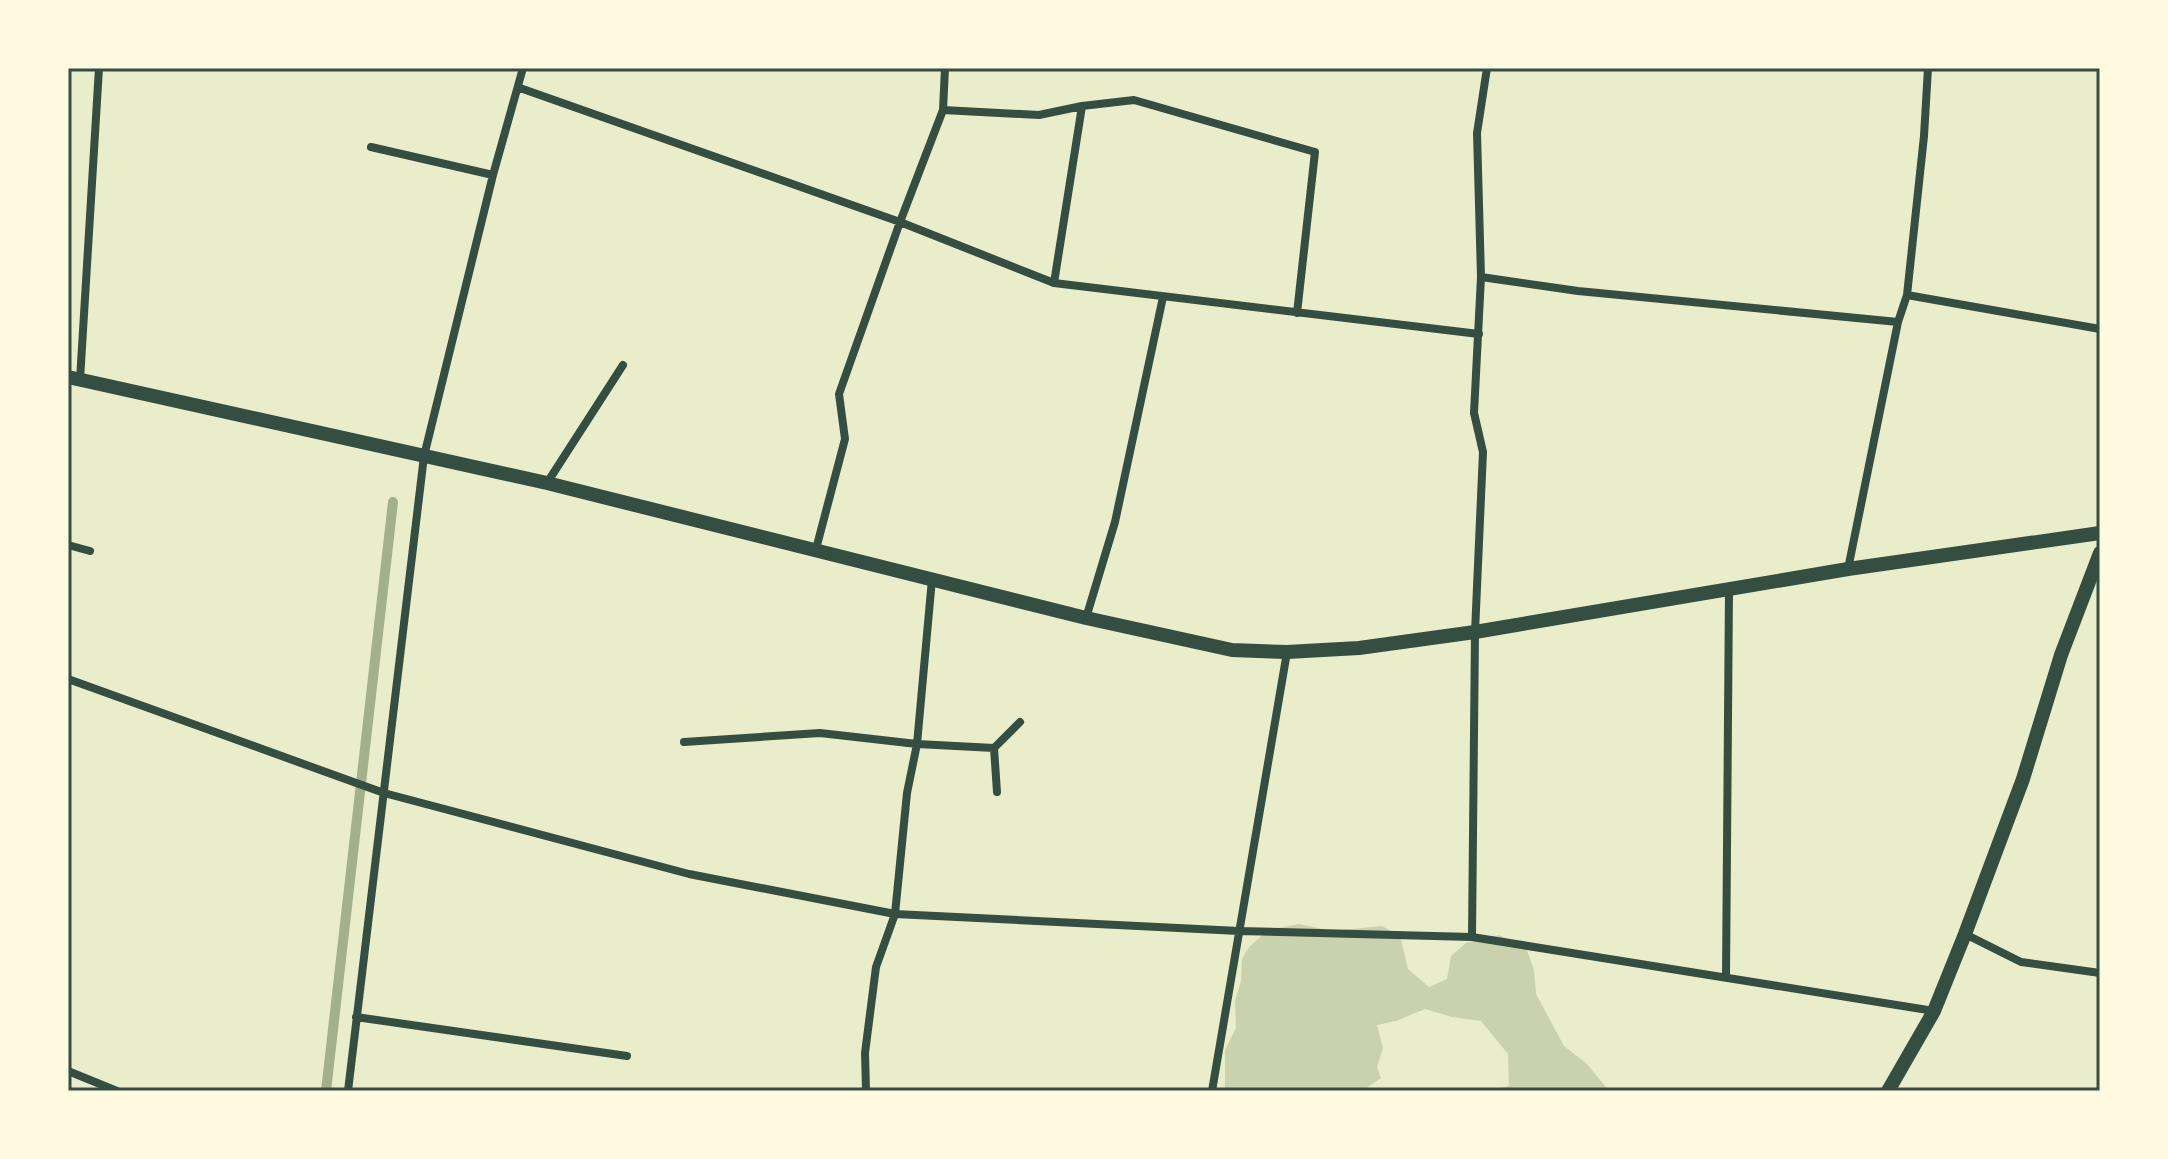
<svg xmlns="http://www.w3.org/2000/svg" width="2168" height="1159" viewBox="0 0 2168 1159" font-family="Ubuntu,sans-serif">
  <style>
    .green { fill: #cad2ad }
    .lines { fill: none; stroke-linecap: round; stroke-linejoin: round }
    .stream { stroke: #a3b18a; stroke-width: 10 }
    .minor { stroke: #344e41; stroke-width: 8 }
    .tertiary { stroke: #344e41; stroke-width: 14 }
    .neatline { fill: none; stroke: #344e41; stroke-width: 3 }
  </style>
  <rect width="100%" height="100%" fill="#e9edc9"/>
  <path class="green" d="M1299,924L1332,931L1382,926L1400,936L1408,969L1429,987L1447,979L1451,956L1466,943L1499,935L1527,950L1534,970L1536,994L1564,1046L1587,1064L1609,1091H1486L1509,1086L1508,1054L1481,1021L1452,1017L1425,1009L1396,1021L1377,1025L1383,1048L1377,1067L1381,1078L1362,1091H1225V1050L1236,1028L1235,1001L1241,981L1242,959L1249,947L1268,930Z"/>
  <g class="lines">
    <path class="stream" d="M326,1091L393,502"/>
    <path class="minor" d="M520,88L900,222L1054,283L1479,334
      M943,110L1039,115L1082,106L1134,100L1315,152L1297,313
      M371,147L493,175
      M1481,277L1578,291L1898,322
      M1054,283L1082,106
      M1907,295L2100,329
      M80,380L99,68
      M547,483L623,365
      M68,545L90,551
      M816,549L845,439L839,394L900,222L943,110L945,68
      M1848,569L1898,322L1907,295L1924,136L1928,68
      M1086,618L1115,522L1163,297
      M68,679L384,793L689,874L895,914L1239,931L1472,937L1934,1011
      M684,742L820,733L917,744L994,748
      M997,792L994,748L1020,722
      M1965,934L2021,962L2100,973
      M1472,937L1475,632L1483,452L1474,413L1481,277L1477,133L1487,68
      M1726,977L1729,589
      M356,1017L627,1056
      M68,1071L117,1091
      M348,1091L424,456L493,175L523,68
      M866,1091L865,1053L876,967L895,914L907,793L917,744L932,579
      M1212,1091L1287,652"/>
    <path class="tertiary" d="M68,377L547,483L1086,618L1232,650L1287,652L1359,648L1475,632L1848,569L2100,533
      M1888,1091L1934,1011L1965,934L2023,779L2061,655L2100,553"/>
  </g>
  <rect width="2168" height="1159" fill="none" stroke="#fefae0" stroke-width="140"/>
  <rect x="70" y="70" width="2028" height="1019" class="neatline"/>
</svg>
